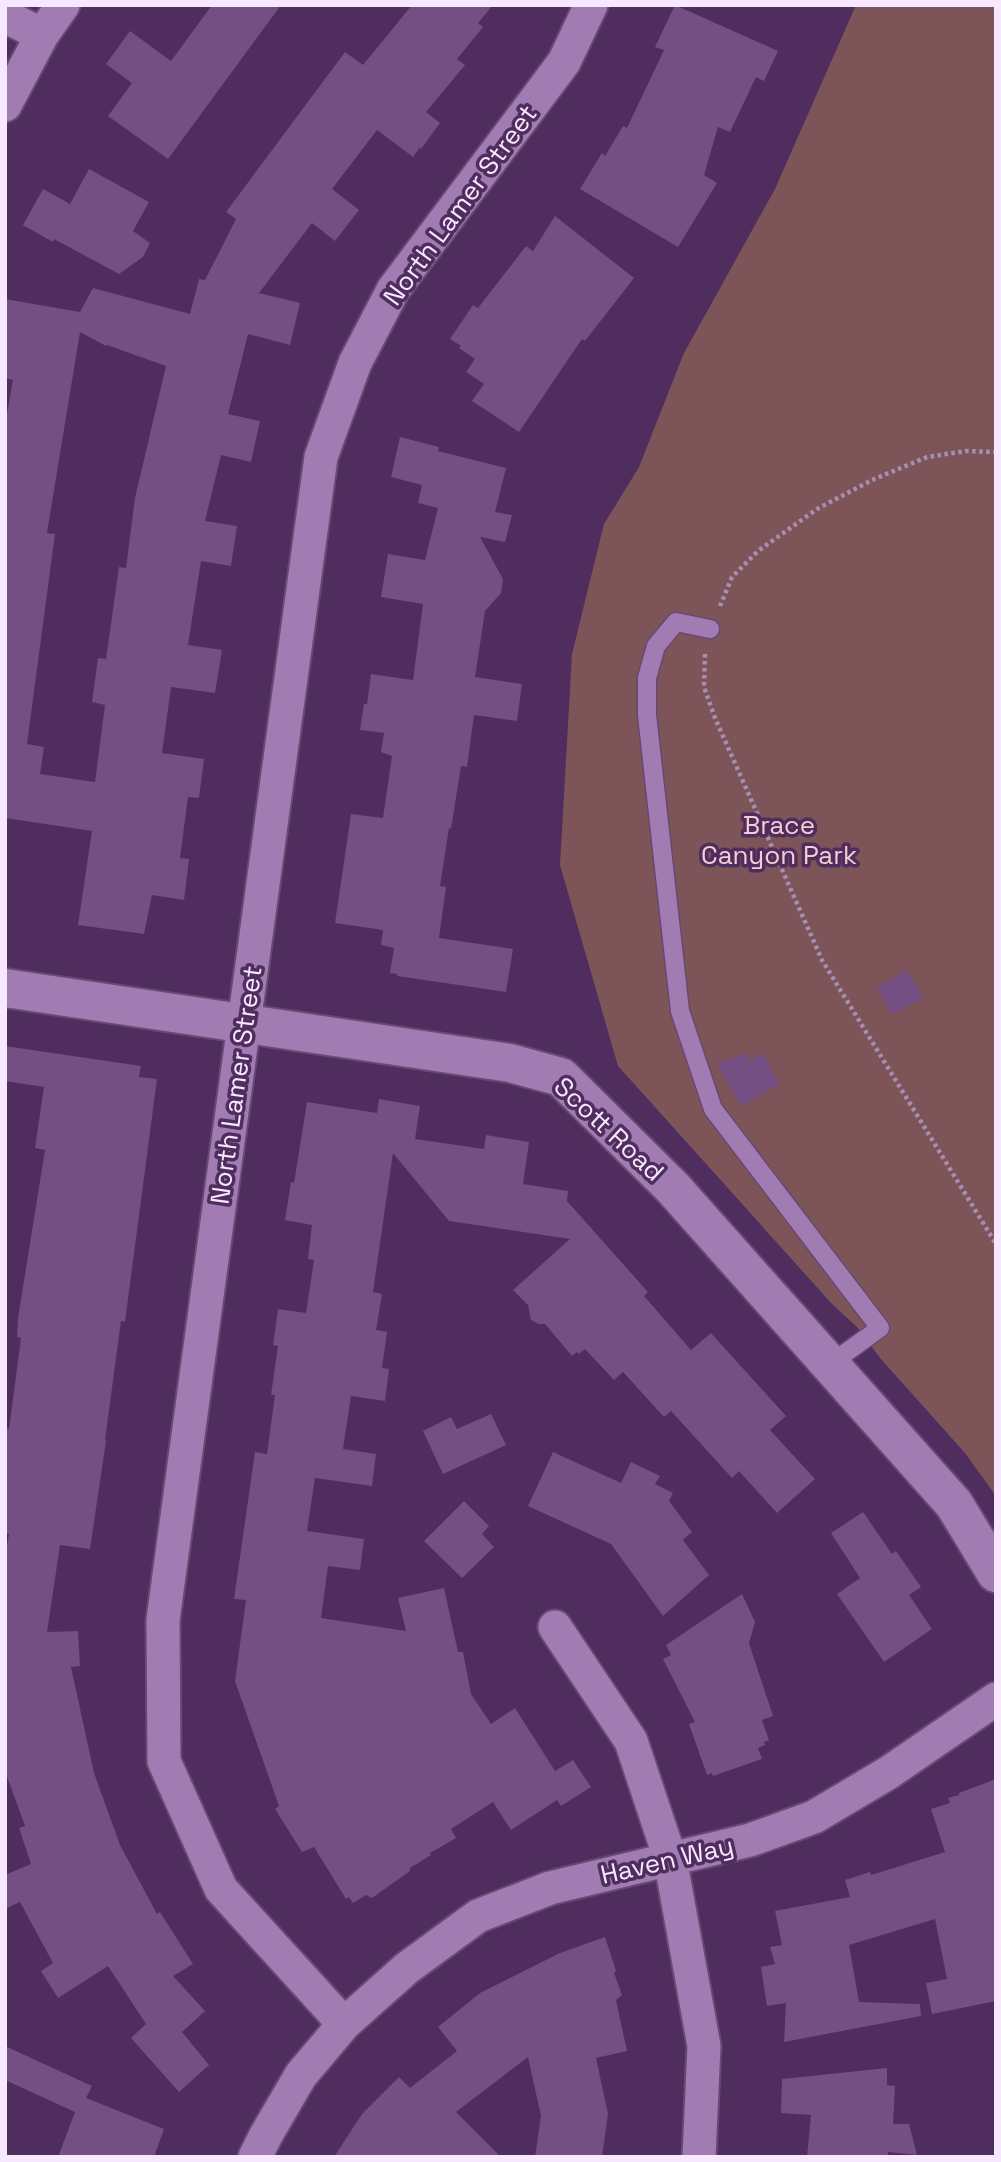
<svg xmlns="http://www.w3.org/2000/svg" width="1001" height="2162" viewBox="0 0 1001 2162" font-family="'Space Grotesk',sans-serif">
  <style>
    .green { fill: #7d5558 }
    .building { fill: #734f83; fill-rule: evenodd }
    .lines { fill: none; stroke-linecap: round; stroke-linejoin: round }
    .service-casing { stroke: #674973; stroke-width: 21 }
    .minor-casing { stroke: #674973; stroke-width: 37 }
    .tertiary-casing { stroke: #674973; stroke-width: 42 }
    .path { stroke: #a78eb2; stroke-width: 4.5; stroke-dasharray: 3.5 3.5; stroke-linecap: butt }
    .service { stroke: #a17cb3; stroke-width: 18 }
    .minor { stroke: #a17cb3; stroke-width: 33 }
    .tertiary { stroke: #a17cb3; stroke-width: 38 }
    .labels { text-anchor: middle; stroke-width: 7; stroke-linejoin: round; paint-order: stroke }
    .street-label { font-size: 26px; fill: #f7e7ff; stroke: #4f2d5e }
    .park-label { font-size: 26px; fill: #f6ced0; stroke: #4f2d5e }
  </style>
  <rect width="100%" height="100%" fill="#4f2d5e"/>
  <path class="green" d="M856,5H996V1496L965,1453L880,1358L857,1327L832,1304L618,1066L560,865L572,654L604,524L639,467L684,353L775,189Z"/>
  <path class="building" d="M212,5H281L168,159L108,116L132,83L106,64L130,31L171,61Z
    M412,5H493L478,23L483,27L457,59L465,65L426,112L440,123L421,149L420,147L413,157L377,130L332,189L359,210L335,241L312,223L259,293L300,303L290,345L248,334L228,414L260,421L251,462L221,455L205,521L237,526L231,566L201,561L188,645L222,650L215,693L171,687L162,753L204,759L199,798L188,797L180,858L189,859L184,900L152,895L144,934L78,925L92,831L5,818V425L13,380L5,378V299L80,312L93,288L190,314L199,279L205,280L236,219L226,212L345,52L363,65ZM80,332L106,346L107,345L166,366L135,498L126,568L119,567L106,659L98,658L92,702L105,705L95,782L40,774L44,747L27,744L55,534L47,533Z
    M675,5L778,51L764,81L756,77L730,132L718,127L704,175L717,183L678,247L580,189L602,153L605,156L623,126L627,128L664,50L655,47Z
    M89,169L149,202L133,231L150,243L143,257L119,274L54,239L53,242L23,225L43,189L70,204Z
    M555,216L634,278L585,341L582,339L519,432L472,401L484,384L466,372L475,359L459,348L461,346L450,339L473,305L478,308L526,246L533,251Z
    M400,437L439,447L438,451L506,468L495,512L512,515L505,542L480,537L503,579L501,593L485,611L475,677L522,684L517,721L474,715L467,767L461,766L451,829L449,828L440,886L446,887L439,938L513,949L506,992L397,976V974L390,973L394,948L381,945L383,930L335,923L351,814L383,818L392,756L381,752L384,733L360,730L364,704H367L371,674L413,680L423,604L381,597L388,554L425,560L438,508L418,503L422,485L391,477Z
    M907,970L923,998L892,1015L877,987Z
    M5,1046L141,1066L139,1077L157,1079L125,1322L121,1321L105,1440L106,1441L90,1549L60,1545L47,1632L78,1631L80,1666L71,1667L94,1773L120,1845L157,1914L160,1912L193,1964L173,1976L205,2011L182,2032L209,2065L179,2092L131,2038L146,2024L108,1966L58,1998L41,1971L53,1963L20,1902L5,1909V1875L31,1864L19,1828L25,1826L5,1771V1558L9,1534L5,1533V1428L9,1429L21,1338L17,1337L18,1318L45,1150L35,1148L44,1087L5,1081Z
    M747,1053L750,1060L763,1053L779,1084L741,1106L717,1063Z
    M379,1099L420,1106L415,1139L484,1149L486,1135L529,1142L523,1184L568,1191L567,1201L648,1292L644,1296L691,1350L711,1333L786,1416L770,1430L815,1479L777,1513L739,1471L732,1478L671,1411L664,1417L623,1372L614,1380L585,1349L579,1354L577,1352L572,1356L545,1324H539L531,1320L528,1305L513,1290L570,1239L449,1221L393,1153L373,1292L382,1294L376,1330L387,1332L382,1368L389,1369L385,1401L351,1396L343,1449L376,1454L372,1486L315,1478L307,1531L364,1539L360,1570L328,1566L321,1618L406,1631L398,1598L444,1588L458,1652H463L471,1694L491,1724L515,1708L555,1771L573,1760L591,1787L561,1806L557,1800L511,1830L493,1802L451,1829L456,1838L430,1853L431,1855L410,1868V1871L372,1898L366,1895L353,1903L349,1897L346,1899L314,1847L302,1852L275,1809L279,1806L235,1681L246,1600L234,1599L255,1452L267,1454L275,1395H271L278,1346L273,1345L278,1309L306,1313L314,1260L308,1259L312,1225L285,1220L291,1182L294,1183L307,1102L377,1113Z
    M491,1414L506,1445L443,1474L423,1431L451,1417L457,1429Z
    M553,1452L621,1483L631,1462L660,1476L655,1484L673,1493L669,1501L692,1532L683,1540L709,1575L663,1616L611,1544L528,1506Z
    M464,1501L489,1526L482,1534L494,1547L462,1578L424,1541Z
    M863,1512L892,1554L896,1551L921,1587L909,1595L932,1629L884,1662L837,1594L860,1578L831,1533Z
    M742,1594L755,1622L749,1643L773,1716L762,1720L769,1740L764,1742L765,1745L758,1748L762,1759L713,1776L712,1773L707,1775L689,1724L695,1722L663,1659L671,1655L666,1645Z
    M996,1779V2001L932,2014L926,1983L947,1979L935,1919L849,1945L859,2002L920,2004L921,2016L784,2042L786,2003L767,2006L761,1967L775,1964L770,1947L782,1945L775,1911L850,1897L845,1880L870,1872L871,1875L945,1852L931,1809L950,1803L948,1798L959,1795V1793Z
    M605,1937L616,1971L614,1973L622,1995L616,2000L627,2051L596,2058L608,2114L602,2157H535L541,2116L528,2057L456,2112L501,2157H334L362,2114L399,2077L410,2088L457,2051L438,2027L480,1993L560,1953Z
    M5,2046L92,2086L86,2098L164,2129L154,2157H58L75,2112L5,2080Z
    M887,2068V2085L895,2086L893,2124H909L917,2155L888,2152V2157H807L811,2115L781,2113L782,2079Z"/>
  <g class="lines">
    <defs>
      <path id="service" d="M710,629L676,622L656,646L647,678V715L680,1011L713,1109L880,1328L830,1364"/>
      <path id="minor" d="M5,16L42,35
        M5,105L42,35L63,5
        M555,1627L631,1741L670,1858L704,2046L699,2157
        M344,2024L221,1889L164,1761L163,1620L321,457L355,363L393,290L564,62L591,5
        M255,2157L266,2135L301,2075L344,2024L407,1968L478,1916L550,1888L750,1840L814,1817L888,1773L996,1699"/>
      <path id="tertiary" d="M5,988L510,1063L561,1077L673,1188L954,1504L996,1573"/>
    </defs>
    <use href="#service" class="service-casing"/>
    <use href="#minor" class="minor-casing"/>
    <use href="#tertiary" class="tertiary-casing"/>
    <path class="path" d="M720,606L732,577L758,551L817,509L872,480L927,457L966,451L996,452
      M705,654L704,687L715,718L822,960L996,1244"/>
    <use href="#service" class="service"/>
    <use href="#minor" class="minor"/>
    <use href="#tertiary" class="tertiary"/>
  </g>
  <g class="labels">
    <g class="street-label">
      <text transform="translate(460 205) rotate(-54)" y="9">North Lamer Street</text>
      <text transform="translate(236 1085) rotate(-82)" y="9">North Lamer Street</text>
      <text transform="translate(609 1129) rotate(43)" y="9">Scott Road</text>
      <text transform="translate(667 1860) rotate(-13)" y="9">Haven Way</text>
    </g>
    <g class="park-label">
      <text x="779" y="834">Brace<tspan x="779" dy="30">Canyon Park</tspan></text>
    </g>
  </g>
  <rect width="1001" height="2162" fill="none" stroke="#f7e7ff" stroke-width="14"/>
</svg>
